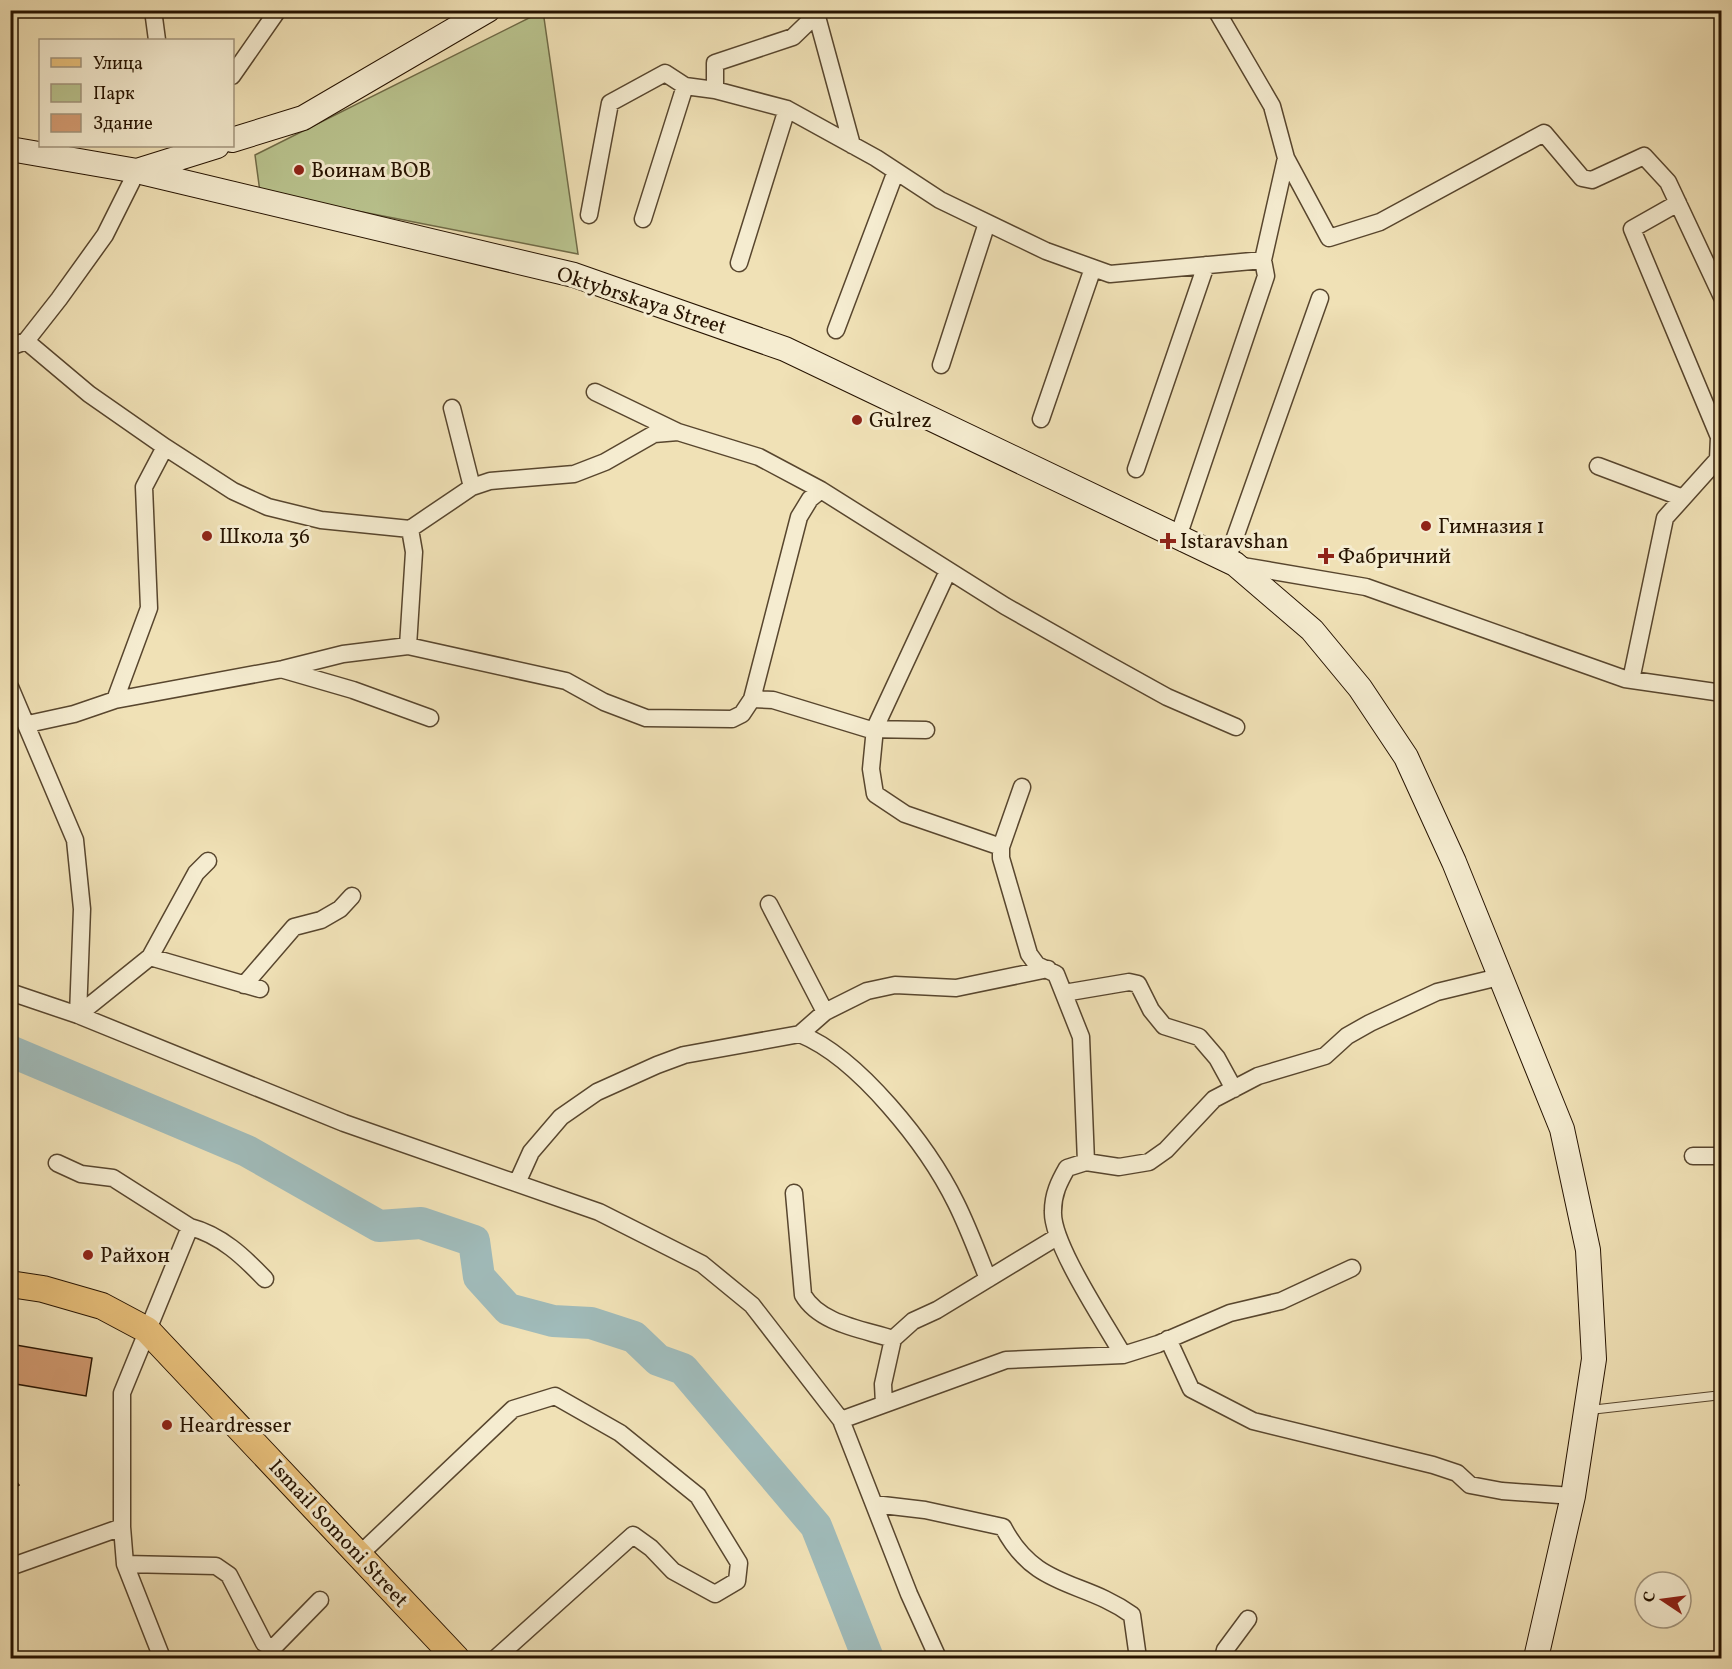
<svg xmlns="http://www.w3.org/2000/svg" width="1732" height="1669" viewBox="0 0 1732 1669" font-family="Vollkorn,serif">
  <style>
    .green { fill: #b9c38e; stroke: #706b47; stroke-width: 1.5 }
    .lines { fill: none; stroke-linecap: round; stroke-linejoin: round }
    .river { stroke: #a0bbba; stroke-width: 32 }
    .building { fill: #d49c73; stroke: #261300; stroke-width: 1.5 }
    .service-casing { stroke: #58462e; stroke-width: 10 }
    .minor-casing { stroke: #58462e; stroke-width: 19 }
    .secondary-casing { stroke: #261300; stroke-width: 26 }
    .primary-casing { stroke: #261300; stroke-width: 28 }
    .service { stroke: #f5ecd0; stroke-width: 8 }
    .minor { stroke: #f5ecd0; stroke-width: 16 }
    .secondary { stroke: #f5ecd0; stroke-width: 24 }
    .primary { stroke: #e8c07b; stroke-width: 26 }
    .poi-dot { fill: #8f2418; stroke: #f5ecd0; stroke-width: 2 }
    .labels { text-anchor: middle; stroke-width: 6; stroke-linejoin: round; paint-order: stroke }
    .poi-label { font-size: 21px; fill: #261300; stroke: #f5ecd0; text-anchor: start }
    .street-label { font-size: 21px; fill: #261300; stroke: #f5ecd0 }
  </style>
  <rect width="100%" height="100%" fill="#f0e1b6"/>
  <filter id="stains"><feTurbulence type="fractalNoise" baseFrequency=".00333" numOctaves="4"/><feColorMatrix values="0 0 0 0 .2 0 0 0 0 .09 0 0 0 0 .02 0 0 0 .5 -.17"/></filter>
  <radialGradient id="worn" r=".72"><stop offset=".6" stop-color="#630" stop-opacity="0"/><stop offset="1" stop-color="#630" stop-opacity=".3"/></radialGradient>
  <path class="green" d="M543,11L578,254L260,192L255,155Z"/>
  <g class="lines">
    <path class="river" d="M10,1051L247,1151L379,1226L421,1223L474,1241L479,1277L508,1309L553,1321L591,1323L634,1337L658,1360L683,1369L816,1526L868,1658"/>
  </g>
  <path class="building" d="M10,1344L92,1358L86,1396L10,1383Z
    M14,1478L19,1485L12,1490L10,1479Z"/>
  <g class="lines">
    <defs>
      <path id="service" d="M10,17L13,18L10,34
        M1590,1410L1722,1395"/>
      <path id="minor" d="M153,10L157,40
        M1216,10L1272,106L1286,158L1263,260
        M816,13L852,145
        M232,76L278,10
        M715,90V63L793,37L821,10
        M1286,158L1329,238L1380,222L1544,133L1582,178L1592,180L1644,156L1668,182L1722,297
        M589,215L610,103L665,73L685,86L715,90L787,109L876,158L940,200L1046,251L1110,274L1263,260L1266,276L1178,537
        M643,219L685,86
        M739,263L787,109
        M836,330L896,171
        M26,341L89,394L165,447L144,487L149,608L115,700L74,714L28,724
        M10,347L26,341L59,299L105,235L137,171
        M941,365L987,223
        M595,392L678,432
        M452,408L472,487
        M1041,419L1093,268
        M165,447L233,491L268,507L321,520L410,529L472,487L490,481L574,474L605,462L654,434L678,432L759,457L821,490L1005,606L1102,661L1167,697L1236,727
        M1598,466L1683,498
        M1136,469L1206,265
        M1227,560L1320,298
        M1237,565L1366,587L1625,679L1722,693
        M948,571L875,728L871,769L875,794L905,814L1001,847V858L1029,954L1037,965L1056,974L1081,1037L1086,1162
        M408,646L414,552L410,529
        M284,670L353,690L430,718
        M1631,680L1665,518L1718,459L1719,437L1632,229L1678,203
        M10,687L75,840L82,909L78,1015
        M752,699L799,517L810,499L821,490
        M115,700L283,669L343,654L408,646L566,681L604,702L646,718L732,719L742,714L752,699L773,700L868,729L926,730
        M1001,847L1022,787
        M769,904L825,1012
        M150,957L260,989
        M244,985L294,927L321,920L340,909L352,896
        M10,992L78,1015L344,1123L599,1212L702,1264L752,1305L841,1420L909,1594L938,1658
        M1064,993L1129,982L1138,984L1151,1010L1164,1026L1199,1037L1217,1058L1234,1089
        M78,1015L150,957L196,873L208,861
        M800,1034C859,1058 928,1146 956,1203C968,1227 978,1254 988,1279
        M1693,1156H1722
        M57,1163L81,1174L113,1178L190,1227
        M517,1183L531,1152L561,1117L597,1092L657,1065L684,1055L800,1034L825,1012L867,991L895,985L956,988L1048,969
        M794,1193L803,1295C820,1324 862,1329 893,1339
        M1168,1339L1191,1389L1253,1421L1433,1465L1457,1473L1470,1485L1502,1491L1573,1496
        M1123,1355C1105,1323 1051,1243 1053,1211C1053,1194 1059,1182 1067,1168L1086,1162L1119,1167L1149,1162L1166,1150L1214,1099L1258,1076L1325,1056L1347,1036L1370,1023L1437,992L1499,977
        M884,1404L883,1384L893,1339L913,1321L937,1310L1057,1237
        M841,1420L1006,1360L1123,1355L1158,1344L1230,1313L1281,1301L1352,1268
        M874,1504L925,1510L1003,1527C1036,1590 1082,1579 1132,1615L1138,1658
        M359,1555L513,1409L555,1396L620,1433L698,1496L739,1563L737,1581L715,1594L673,1571L651,1548L633,1535L496,1658
        M125,1564L216,1566L229,1575L264,1643L273,1648L320,1600
        M10,1567L122,1527
        M162,1658L125,1564L122,1527V1393L190,1227C221,1235 244,1257 265,1279
        M1223,1658L1225,1650L1248,1619"/>
      <path id="secondary" d="M232,140L303,118L488,10
        M10,149L137,171L574,275L785,349L1235,564L1312,630L1360,688L1406,757L1454,862L1562,1129L1588,1250L1594,1359L1573,1496L1536,1658
        M137,171L217,146"/>
      <path id="primary" d="M10,1284L43,1289L102,1306L147,1330L456,1658"/>
    </defs>
    <use href="#service" class="service-casing"/>
    <use href="#minor" class="minor-casing"/>
    <use href="#secondary" class="secondary-casing"/>
    <use href="#primary" class="primary-casing"/>
    <use href="#service" class="service"/>
    <use href="#minor" class="minor"/>
    <use href="#secondary" class="secondary"/>
    <use href="#primary" class="primary"/>
  </g>
  <g class="poi-dot">
    <circle cx="299" cy="170" r="6"/>
    <circle cx="857" cy="420" r="6"/>
    <circle cx="1426" cy="526" r="6"/>
    <circle cx="207" cy="536" r="6"/>
    <path d="M1165 532h6v6h6v6h-6v6h-6v-6h-6v-6h6z"/>
    <path d="M1323 547h6v6h6v6h-6v6h-6v-6h-6v-6h6z"/>
    <circle cx="88" cy="1255" r="6"/>
    <circle cx="167" cy="1425" r="6"/>
  </g>
  <g class="labels">
    <g class="poi-label">
      <text x="311" y="177">Воинам ВОВ</text>
      <text x="869" y="427">Gulrez</text>
      <text x="1438" y="533">Гимназия 1</text>
      <text x="219" y="543">Школа 36</text>
      <text x="1180" y="548">Istaravshan</text>
      <text x="1338" y="563">Фабричний</text>
      <text x="100" y="1262">Райхон</text>
      <text x="179" y="1432">Heardresser</text>
    </g>
    <g class="street-label">
      <text transform="translate(642 300) rotate(18)" y="7">Oktybrskaya Street</text>
      <text transform="translate(339 1533) rotate(47)" y="7">Ismail Somoni Street</text>
    </g>
  </g>
  <rect width="1732" height="1669" fill="none" stroke="#f0e1b6" stroke-width="36"/>
  <rect x="12" y="12" width="1708" height="1645" fill="none" stroke="#261300" stroke-width="3"/>
  <rect x="18" y="18" width="1696" height="1633" fill="none" stroke="#261300" stroke-width="1.5"/>
  <rect x="39" y="39" width="195" height="108" fill="#f5ecd0" stroke="#a2957d" stroke-width="1.5"/>
  <rect x="51" y="58" width="30" height="9" fill="#e8c07b" stroke="#a2957d" stroke-width="1.5"/>
  <text x="93" y="69" font-size="18" fill="#261300">Улица</text>
  <rect x="51" y="84" width="30" height="18" fill="#b9c38e" stroke="#a2957d" stroke-width="1.5"/>
  <text x="93" y="99" font-size="18" fill="#261300">Парк</text>
  <rect x="51" y="114" width="30" height="18" fill="#d49c73" stroke="#a2957d" stroke-width="1.5"/>
  <text x="93" y="129" font-size="18" fill="#261300">Здание</text>
  <g transform="translate(1663 1600) rotate(283)"><circle r="28" fill="#f5ecd0" stroke="#a2957d" stroke-width="1.5"/>
  <path d="M0-4.5L10 22L0 15L-10 22Z" fill="#8f2418"/>
  <text y="-9" font-size="16" font-weight="bold" text-anchor="middle" fill="#261300">С</text>
  </g>
  <rect width="100%" height="100%" filter="url(#stains)"/>
  <rect width="100%" height="100%" fill="url(#worn)"/>
</svg>
